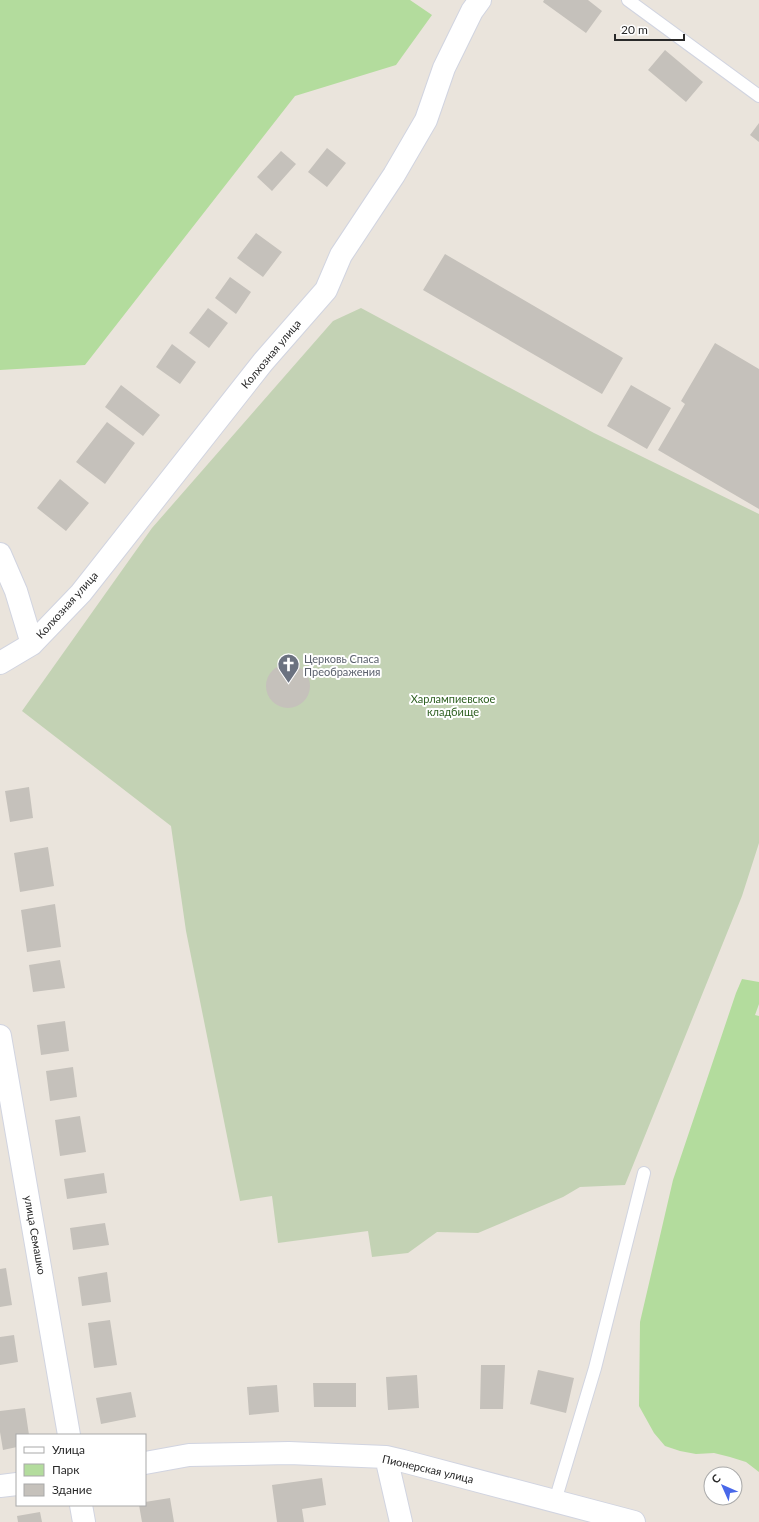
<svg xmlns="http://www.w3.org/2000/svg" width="759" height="1522" viewBox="0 0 759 1522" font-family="Lato,sans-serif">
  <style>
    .green { fill: #b3dc9d }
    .cemetery { fill: #c3d2b4 }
    .building { fill: #c5c1bb }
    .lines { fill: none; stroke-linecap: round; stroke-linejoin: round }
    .lane-casing { stroke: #d1d4e0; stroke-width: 14 }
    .street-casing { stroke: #d1d4e0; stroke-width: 24 }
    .lane { stroke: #fff; stroke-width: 12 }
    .street { stroke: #fff; stroke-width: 22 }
    .labels { text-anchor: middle; stroke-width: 4; stroke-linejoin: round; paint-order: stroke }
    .street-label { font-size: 11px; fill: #292929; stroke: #fff }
    .worship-label { font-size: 11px; fill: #5b616d; stroke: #fff; text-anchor: start }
    .park-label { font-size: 11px; fill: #2d5f20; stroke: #fff }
  </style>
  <rect width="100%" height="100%" fill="#eae4dc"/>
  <path class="green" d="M0,0H410L432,15L396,65L295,96L85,365L0,370Z
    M742,979L759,982V1004L755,1015L759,1016V1472L746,1462L730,1457L714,1453L696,1454L680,1451L665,1446L654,1433L639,1406L640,1322L673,1180L736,993Z"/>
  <path class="cemetery" d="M361,308L594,433L759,514V843L742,896L625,1185L580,1187L563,1197L478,1233L437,1232L408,1253L372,1257L368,1231L278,1243L272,1196L240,1201L186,931L171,826L22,711L152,528L333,321Z"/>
  <path class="building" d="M544,0H588L602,11L586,33L543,2Z
    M665,50L703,82L686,102L648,70Z
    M759,123V142L750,135Z
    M327,148L346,163L327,187L308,172Z
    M281,151L296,164L272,191L257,177Z
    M256,233L282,252L263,277L237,258Z
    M445,254L623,358L602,394L423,290Z
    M230,277L251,292L236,314L215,298Z
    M208,308L228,323L209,348L189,333Z
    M715,343L759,369V509L658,450L685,404L681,401Z
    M172,344L196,362L180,384L156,367Z
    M121,385L160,415L143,436L105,407Z
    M631,385L671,408L647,449L607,426Z
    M107,422L135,443L105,484L76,462Z
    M60,479L89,503L66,531L37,508Z
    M266 686a22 22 0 1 1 44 0a22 22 0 1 1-44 0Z
    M29,787L33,818L10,822L5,791Z
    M48,847L54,886L20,892L14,853Z
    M55,904L61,947L27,952L21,910Z
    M60,960L65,988L33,992L29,965Z
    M65,1021L69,1051L41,1055L37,1025Z
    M73,1067L77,1097L50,1101L46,1071Z
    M80,1116L86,1152L60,1156L55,1120Z
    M104,1173L107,1193L67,1199L64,1179Z
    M105,1223L109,1245L73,1250L70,1228Z
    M6,1268L12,1305L0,1307V1269Z
    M107,1272L111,1302L82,1306L78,1277Z
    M110,1320L117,1365L94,1368L88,1323Z
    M14,1335L18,1362L0,1365V1337Z
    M481,1365H505L503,1409H480Z
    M538,1370L574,1378L566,1413L530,1404Z
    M417,1375L419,1408L388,1410L386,1377Z
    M313,1383H356V1407H314Z
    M277,1385L279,1412L249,1415L247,1387Z
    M131,1392L136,1417L101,1424L96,1398Z
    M25,1408L29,1435H17V1447L3,1450L0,1432V1411Z
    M322,1478L326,1505L302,1509L304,1522H277L272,1485Z
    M170,1498L174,1522H142L139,1505H145V1502Z
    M40,1512L42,1522H18L17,1516Z"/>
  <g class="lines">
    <defs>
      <path id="lane" d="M628,0L759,96
        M555,1501L595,1368L644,1173"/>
      <path id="street" d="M0,554L16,591L32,644
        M0,663L32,644L81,593L263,362L326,290L341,255L394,175L426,120L444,68L472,11L480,0
        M0,1036L69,1435
        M386,1457L401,1522
        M145,1463L189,1455L289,1453L386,1457L403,1461L634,1522
        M0,1486L17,1484
        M81,1505L84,1522"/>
    </defs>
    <use href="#lane" class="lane-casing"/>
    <use href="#street" class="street-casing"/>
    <use href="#lane" class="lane"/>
    <use href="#street" class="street"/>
  </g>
  <defs>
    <symbol id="church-pin" viewBox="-11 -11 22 30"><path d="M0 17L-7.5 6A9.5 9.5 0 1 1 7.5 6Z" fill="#6b7280" stroke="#fff"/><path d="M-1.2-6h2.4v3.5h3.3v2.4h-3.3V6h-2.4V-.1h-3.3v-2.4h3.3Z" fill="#fff"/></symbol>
  </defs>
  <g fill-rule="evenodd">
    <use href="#church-pin" x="276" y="652" width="25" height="34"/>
  </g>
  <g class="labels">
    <g class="street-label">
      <text transform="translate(271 354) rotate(-50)" y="4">Колхозная улица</text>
      <text transform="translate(67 605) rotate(-48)" y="4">Колхозная улица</text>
      <text transform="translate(35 1235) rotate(80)" y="4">улица Семашко</text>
      <text transform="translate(428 1469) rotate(13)" y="4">Пионерская улица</text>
    </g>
    <g class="worship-label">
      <text x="304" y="663">Церковь Спаса<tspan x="304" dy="13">Преображения</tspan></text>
    </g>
    <g class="park-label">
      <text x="453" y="703">Харлампиевское<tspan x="453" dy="13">кладбище</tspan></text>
    </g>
  </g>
  <rect x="16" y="1434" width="130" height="72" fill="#ffffff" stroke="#a9a9a9"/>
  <rect x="24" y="1447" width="20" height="6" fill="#ffffff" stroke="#a9a9a9"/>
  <text x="52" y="1454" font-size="12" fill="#292929">Улица</text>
  <rect x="24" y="1464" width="20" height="12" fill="#b3dc9d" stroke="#a9a9a9"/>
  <text x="52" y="1474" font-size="12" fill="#292929">Парк</text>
  <rect x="24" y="1484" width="20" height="12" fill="#c5c1bb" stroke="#a9a9a9"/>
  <text x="52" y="1494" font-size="12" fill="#292929">Здание</text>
  <g transform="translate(723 1486) rotate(315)"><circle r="19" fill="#ffffff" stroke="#a9a9a9"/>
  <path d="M0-3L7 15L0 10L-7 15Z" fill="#4968e9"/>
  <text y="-6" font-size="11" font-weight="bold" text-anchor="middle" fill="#292929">С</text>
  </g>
  <path d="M615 34v6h69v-6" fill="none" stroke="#292929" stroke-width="2"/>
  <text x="621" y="34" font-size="12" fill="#292929" stroke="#ffffff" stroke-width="3" paint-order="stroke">20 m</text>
</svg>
